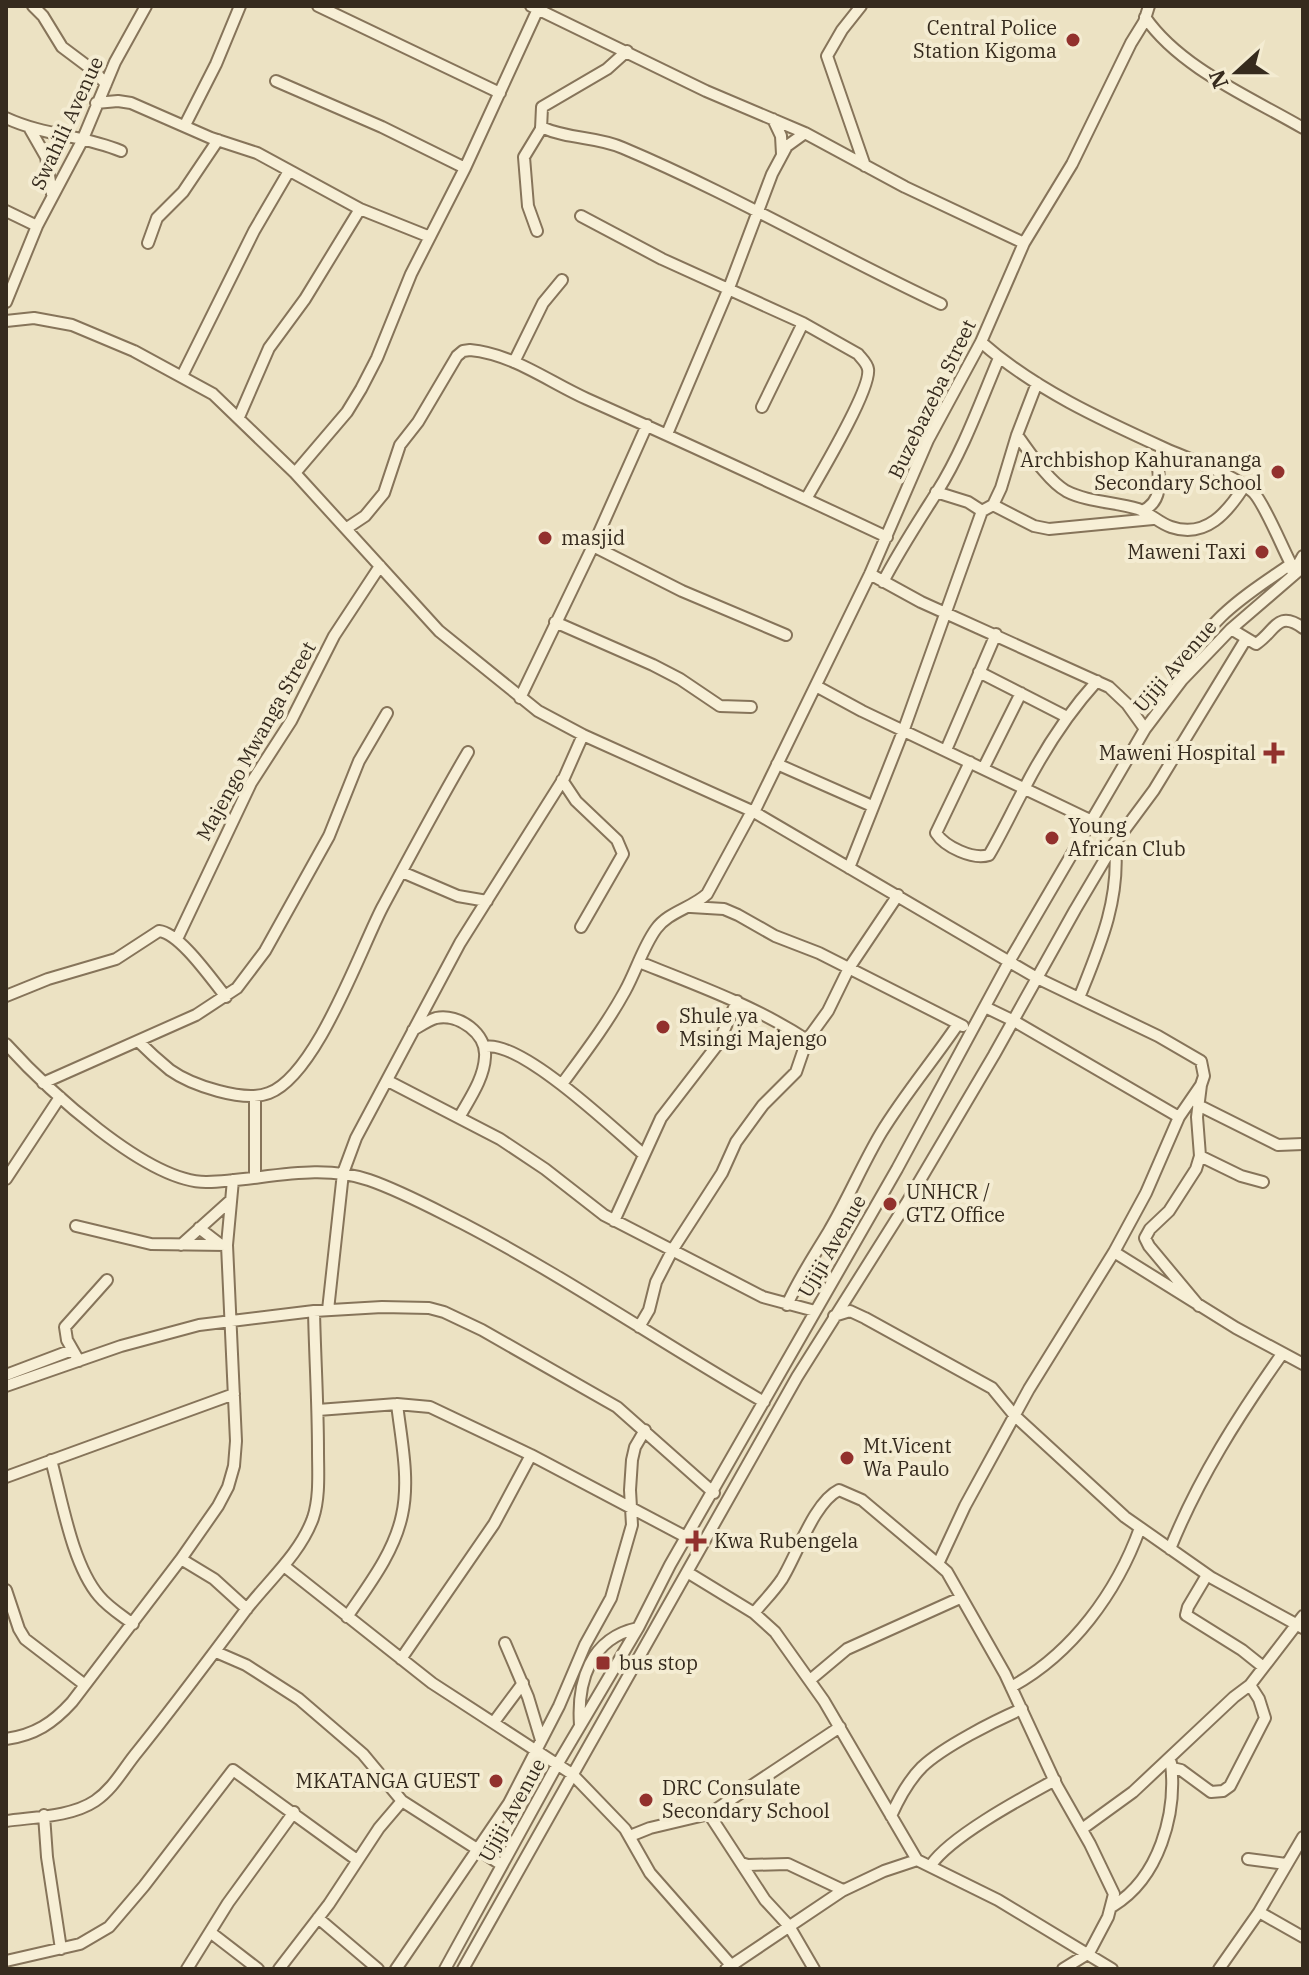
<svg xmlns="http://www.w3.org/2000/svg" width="1309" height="1975" viewBox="0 0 1309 1975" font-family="'IBM Plex Serif',serif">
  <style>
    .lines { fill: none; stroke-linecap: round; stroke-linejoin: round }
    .minor-casing { stroke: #86745a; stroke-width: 14 }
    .minor { stroke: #f7efd6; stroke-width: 10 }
    .poi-dot { fill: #92312d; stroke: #f4ecd2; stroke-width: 3 }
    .labels { text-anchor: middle; stroke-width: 8; stroke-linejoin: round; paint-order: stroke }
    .poi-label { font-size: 20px; fill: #362b1e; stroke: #f4ecd2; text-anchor: start }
    .street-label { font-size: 20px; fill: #362b1e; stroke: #f4ecd2 }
  </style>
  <rect width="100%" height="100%" fill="#ece2c3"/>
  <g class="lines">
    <defs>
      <path id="minor" d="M33,6L43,16L62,47L94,71L106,84
        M318,6L500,93
        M531,6L706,91L805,133L905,187L1024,243
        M861,6L842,30L827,56L865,166
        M1145,17C1180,68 1250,97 1303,128
        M276,81L382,127L465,168
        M96,103L118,101L131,103L211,138L257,153L360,209L430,237
        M6,118C45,136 83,135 121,151
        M773,119L781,136L782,154
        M185,125L216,64L240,6
        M541,127C570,140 596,136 623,148C732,194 834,254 941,304
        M30,129L46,157L52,194
        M6,211L37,226
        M581,216L662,259L803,323L858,354C861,358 867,363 868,369C872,388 818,478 806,499
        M537,231L528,206L524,157L541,129L542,107L607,69L627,51
        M148,243L157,218L183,192L218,140
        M6,302L37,226L82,141L115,62L146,6
        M6,321L34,318L72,325L134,351L213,394L295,473L439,631L538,711L583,735L754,812L1037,978L1158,1036L1201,1061L1204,1076L1201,1085L1179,1117L1146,1193L1114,1252L1029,1389L965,1506L938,1564L947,1572L1005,1674L1057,1786L1090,1844L1114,1894L1108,1917L1089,1953L1063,1969
        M981,342C1034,389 1102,420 1166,449C1189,459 1237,476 1254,493C1265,505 1282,547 1291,564L1293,574
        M514,362L543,303L562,280
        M182,376L254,231L289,171
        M762,407L803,323
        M239,417L269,348L305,299L360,209
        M667,434L729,288L772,174L787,146L805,133
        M1017,435C1029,451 1048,481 1066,491C1087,502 1115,502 1138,509C1150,513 1159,523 1171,527C1206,539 1228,512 1245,485
        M295,473L347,412L361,389L377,358L411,274L465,168L538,9
        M936,492L968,502L982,511
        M993,505L1034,526L1049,529L1153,519
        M1142,511C1163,502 1160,480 1157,461
        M347,528L365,516L384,493L400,445L418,422L457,356L463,351L470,350C513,354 549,382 587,399C688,444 787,490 887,537
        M593,546L682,591L786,635
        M1294,572L1303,556
        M870,574L921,602L1109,687L1127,704L1145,729
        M883,582C899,551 918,522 937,492C963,451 980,403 999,358
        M555,622L653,665L680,679L720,706L751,707
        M1231,629L1256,644C1275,632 1277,609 1303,628
        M979,672L1067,717
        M1182,678C1199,623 1246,595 1291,564
        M816,686L862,711L1090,820
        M520,698L593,546L647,425
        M946,750L996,634
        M970,762L936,833C945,847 973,860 989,855C1002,833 1012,811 1024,789C1044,750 1068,713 1097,681
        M777,764L872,806
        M984,767L1021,693
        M562,780L576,801L617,840L623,854L581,927
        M754,812L870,574L928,440L981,342L1024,243L1072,164L1131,43L1144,22L1149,6
        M849,868L904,729L982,511L993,505L1001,488L1017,435L1037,383
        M402,872L458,896L487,901
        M691,907L724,909L738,915L775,936L819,953L963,1026
        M177,939L251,783L291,721L334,636L380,566
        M639,962C697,985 755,1006 807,1040
        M6,996L48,979L116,959L159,931C180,933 212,980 226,997
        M1079,998C1099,948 1120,901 1115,846
        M985,1007L1014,1021L1179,1117
        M413,1030C420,1026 429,1020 436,1018C459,1013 487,1034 485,1057C484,1078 470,1098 460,1116
        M138,1041C148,1051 159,1061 170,1070C191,1085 244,1103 269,1093C316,1075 359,953 382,908C410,856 438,803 468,752
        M6,1044C45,1087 147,1183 207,1182C260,1181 316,1162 369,1180C401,1191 432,1208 462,1223C566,1277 663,1344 764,1402
        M485,1047C520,1039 614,1129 643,1154
        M388,1081L500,1139L545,1169L604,1215L763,1297L815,1311
        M43,1083L196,1015L237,988L265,951L329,836L359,761L387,713
        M562,1084C584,1054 607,1024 625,991C636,971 643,947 656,929C668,912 692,908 707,894L751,813
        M255,1097V1176
        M1198,1105L1278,1145L1303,1144
        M1200,1156L1241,1176L1263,1182
        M6,1179L60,1097
        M614,1221L661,1118L718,1044L737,1001
        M76,1226L151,1244L227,1245
        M199,1228L221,1245
        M181,1245L231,1200
        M1114,1252L1236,1328L1303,1364
        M787,1305C799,1278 814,1256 829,1231C848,1199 862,1165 881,1133C904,1095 933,1061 958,1024
        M1199,1306L1149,1246L1145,1238L1150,1229L1169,1211L1196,1169L1200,1156L1197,1117L1201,1085
        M328,1310L343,1173L356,1138L460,943L564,778L583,735
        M834,1316L850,1311L865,1318L992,1388L1015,1416L1125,1517L1212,1578L1303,1628
        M639,1327L649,1310L656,1282L673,1249L722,1173L736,1142L763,1105L796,1072L807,1040L828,1011L849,968L898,895
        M79,1361L67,1340L65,1327L107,1280
        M6,1375L72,1350
        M6,1386L121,1346L199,1325L314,1311L382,1307L429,1308L444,1312L482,1330L617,1407L714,1493
        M318,1410L397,1404L430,1407L531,1455L688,1538
        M51,1460C62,1500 72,1564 99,1596C108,1607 121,1615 133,1624
        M6,1477L234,1394
        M1170,1549C1198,1479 1239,1415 1282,1354
        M181,1559L214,1579L247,1609
        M284,1566L432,1683L572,1774L625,1829L650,1873L731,1965
        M687,1572L754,1613L775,1632L824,1701L917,1860L998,1900L1112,1969
        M1207,1575L1188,1607L1186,1615L1242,1650L1262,1666
        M6,1590L19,1629L25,1639L85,1685
        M754,1613C763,1602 774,1591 782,1579C797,1555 814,1502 839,1490L862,1500L938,1564
        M347,1617C368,1586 394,1553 402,1515C410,1479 401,1439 397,1404
        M505,1643L528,1697L541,1740
        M216,1652L246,1665L299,1699L363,1754L402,1801L502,1865
        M401,1659L494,1524L531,1455
        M810,1680L847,1649L960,1598
        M1011,1687C1072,1654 1117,1592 1140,1528
        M494,1722L523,1683
        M580,1725C577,1682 590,1638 638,1628
        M6,1739C35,1735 53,1723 72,1702L181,1559L218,1506L228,1487L234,1466L236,1441L227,1245L233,1180
        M1172,1768L1181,1770L1211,1792L1223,1791L1230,1786L1265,1718L1259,1699L1250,1685
        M709,1814L765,1900L789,1926L814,1969
        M44,1815L47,1857L61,1949
        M891,1816C899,1798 908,1781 922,1767C943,1747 994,1721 1022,1709
        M6,1821C33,1817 71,1817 95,1801C114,1788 123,1769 138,1751C175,1705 210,1658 245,1611C268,1581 300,1554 313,1518C320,1497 318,1472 318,1451C318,1404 315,1358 314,1311
        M1082,1829L1133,1792L1234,1697L1250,1685L1303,1616
        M630,1836L650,1828L709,1814L840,1727
        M1248,1859L1286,1864
        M741,1863L748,1865L788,1864L843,1890
        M931,1865C951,1836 1022,1798 1055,1780
        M1113,1906C1159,1878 1177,1814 1171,1763
        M1259,1912L1303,1937
        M318,1918L378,1969
        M210,1932L258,1969
        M6,1961L80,1944L109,1927L144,1886L233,1770L357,1860
        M187,1969L228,1903L294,1812
        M279,1969L329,1904L379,1828L402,1801
        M396,1969L509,1803L559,1706L585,1645L611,1598L632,1525L630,1490L632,1460L635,1447L645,1430
        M445,1969L557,1765L638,1628L670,1565L897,1169L1010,960L1145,729L1182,680L1231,629L1303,567
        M463,1969L797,1377L906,1204L994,1055L1075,910L1114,844L1154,790L1246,639
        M726,1969L842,1891L884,1871L917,1860
        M1219,1969L1259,1912L1303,1837"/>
    </defs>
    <use href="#minor" class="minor-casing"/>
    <use href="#minor" class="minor"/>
  </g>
  <g class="poi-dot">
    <circle cx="1073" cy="40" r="8"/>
    <circle cx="1278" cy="472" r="8"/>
    <circle cx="545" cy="538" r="8"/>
    <circle cx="1262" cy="552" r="8"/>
    <path d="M1270 741h8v8h8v8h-8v8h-8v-8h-8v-8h8z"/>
    <circle cx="1052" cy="838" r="8"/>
    <circle cx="663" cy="1027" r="8"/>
    <circle cx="890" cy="1204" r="8"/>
    <circle cx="847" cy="1458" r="8"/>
    <path d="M692 1529h8v8h8v8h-8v8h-8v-8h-8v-8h8z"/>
    <rect x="595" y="1655" width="16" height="16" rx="4"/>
    <circle cx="496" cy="1781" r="8"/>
    <circle cx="646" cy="1800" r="8"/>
  </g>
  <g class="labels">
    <g class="poi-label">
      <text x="1057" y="35" text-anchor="end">Central Police<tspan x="1057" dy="23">Station Kigoma</tspan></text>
      <text x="1262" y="467" text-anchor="end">Archbishop Kahurananga<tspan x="1262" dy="23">Secondary School</tspan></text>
      <text x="561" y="545">masjid</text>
      <text x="1246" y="559" text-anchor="end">Maweni Taxi</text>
      <text x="1256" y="760" text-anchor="end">Maweni Hospital</text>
      <text x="1068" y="833">Young<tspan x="1068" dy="23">African Club</tspan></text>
      <text x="679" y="1023">Shule ya<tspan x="679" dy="23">Msingi Majengo</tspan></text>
      <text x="906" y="1199">UNHCR /<tspan x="906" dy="23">GTZ Office</tspan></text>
      <text x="863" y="1453">Mt.Vicent<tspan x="863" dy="23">Wa Paulo</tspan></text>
      <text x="714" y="1548">Kwa Rubengela</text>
      <text x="619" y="1670">bus stop</text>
      <text x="480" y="1788" text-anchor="end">MKATANGA GUEST</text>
      <text x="662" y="1795">DRC Consulate<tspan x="662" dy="23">Secondary School</tspan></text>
    </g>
    <g class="street-label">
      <text transform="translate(67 123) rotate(-65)" y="7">Swahili Avenue</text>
      <text transform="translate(932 399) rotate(-64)" y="7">Buzebazeba Street</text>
      <text transform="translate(1175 666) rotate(-49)" y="7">Ujiji Avenue</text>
      <text transform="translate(256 741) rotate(-61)" y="7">Majengo Mwanga Street</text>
      <text transform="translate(832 1246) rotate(-60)" y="7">Ujiji Avenue</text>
      <text transform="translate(512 1810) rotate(-61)" y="7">Ujiji Avenue</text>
    </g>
  </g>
  <rect width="1309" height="1975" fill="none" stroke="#362b1e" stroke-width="16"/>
  <g transform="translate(1237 72) rotate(249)" stroke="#f4ecd2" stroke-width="6" paint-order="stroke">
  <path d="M0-6L14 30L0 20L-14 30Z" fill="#362b1e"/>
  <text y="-12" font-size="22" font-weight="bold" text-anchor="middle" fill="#362b1e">N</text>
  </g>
</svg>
